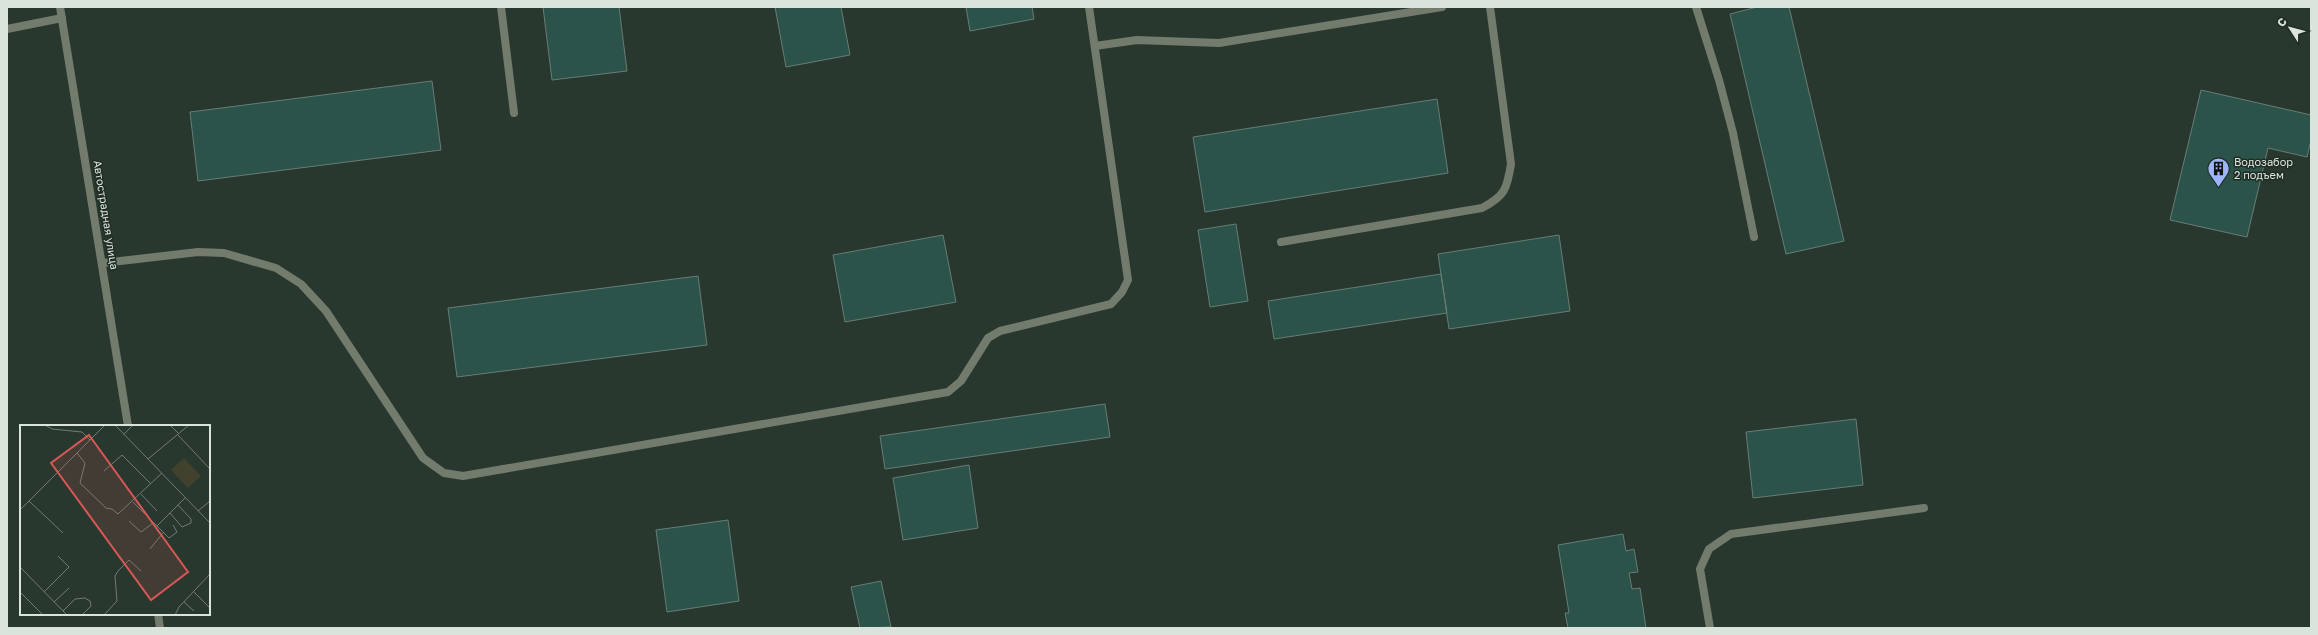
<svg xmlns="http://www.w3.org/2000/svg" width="2318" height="635" viewBox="0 0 2318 635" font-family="'Golos Text',sans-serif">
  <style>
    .building { fill: #2b534a; stroke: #687c77 }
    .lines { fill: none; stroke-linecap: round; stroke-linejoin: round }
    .service { stroke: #737b6d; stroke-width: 8 }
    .tertiary { stroke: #737b6d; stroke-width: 8 }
    .labels { text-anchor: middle; stroke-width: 3; stroke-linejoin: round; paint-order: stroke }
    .poi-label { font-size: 11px; fill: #dae3dc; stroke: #202d24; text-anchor: start }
    .street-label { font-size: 11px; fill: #dae3dc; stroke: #202d24 }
    .inset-road { fill: none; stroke: #707c74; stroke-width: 1 }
    .view { fill: #d75755; fill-opacity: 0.15; stroke: #d75755; stroke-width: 2 }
    .inset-edge { fill: none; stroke: #dae3dc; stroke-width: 2 }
  </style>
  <rect width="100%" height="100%" fill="#29382e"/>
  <path class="building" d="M543,7H619L627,71L552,80Z
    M775,7H841L850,55L786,67Z
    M966,7H1032L1034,19L970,31Z
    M1757,7H1789L1844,241L1786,254L1730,14Z
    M432,81L441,150L198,181L190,112Z
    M2201,90L2311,115V140L2307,157L2268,148L2247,237L2170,220Z
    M1437,99L1448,173L1205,212L1193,137Z
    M1236,224L1248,301L1210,307L1198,230Z
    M943,235L956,302L845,322L833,255Z
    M1559,235L1570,311L1449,329L1438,254Z
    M1441,274L1447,313L1274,339L1268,301Z
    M698,276L707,345L457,377L448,308Z
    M1105,404L1110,437L885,469L880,436Z
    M1856,419L1863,485L1753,498L1746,432Z
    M969,465L978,528L903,540L893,478Z
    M728,520L739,601L667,612L656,530Z
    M1623,534L1626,551L1634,549L1638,572L1629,573L1632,589L1640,588L1646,628H1568L1565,613H1569L1558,545Z
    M881,581L891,627L860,628L851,587Z"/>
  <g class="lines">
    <path class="service" d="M501,7L514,113
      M1696,7L1719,80L1733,133L1754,237
      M7,29L62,18
      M1095,46L1137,40L1219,43L1442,7
      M1281,242L1482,208C1505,196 1507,189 1511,164L1490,7
      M103,263L198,252L224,253L276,268L301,284L326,311L423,458L444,473L463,476L948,392L961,381L988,338L1000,331L1111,304L1122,292L1128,280L1089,7
      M1710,628L1700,569L1709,549L1731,534L1924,508"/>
    <path class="tertiary" d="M60,7L128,426
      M158,614L160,628"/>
  </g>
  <defs>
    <symbol id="building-pin" viewBox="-11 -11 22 30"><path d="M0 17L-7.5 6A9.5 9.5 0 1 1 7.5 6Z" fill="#9eb4fd" stroke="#202d24"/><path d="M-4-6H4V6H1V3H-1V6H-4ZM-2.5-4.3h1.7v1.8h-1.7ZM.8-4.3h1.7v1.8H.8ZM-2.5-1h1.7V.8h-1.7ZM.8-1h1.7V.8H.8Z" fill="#111"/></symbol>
  </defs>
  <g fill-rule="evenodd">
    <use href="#building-pin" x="2206" y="156" width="25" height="34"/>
  </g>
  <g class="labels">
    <g class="poi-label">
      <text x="2234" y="166">Водозабор<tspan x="2234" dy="13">2 подъем</tspan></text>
    </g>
    <g class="street-label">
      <text transform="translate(106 215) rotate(81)" y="4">Автострадная улица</text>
    </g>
  </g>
  <g transform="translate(20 425)">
    <rect width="190" height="190" fill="#29382e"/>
    <path d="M164,33L181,51L168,63L151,45Z" fill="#41412e"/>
    <path class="inset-road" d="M25,0L32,4L62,7L70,15M95,0L190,98M150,0L159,9M104,9L113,0M158,10L190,44M57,28L65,38L60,58L86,83L92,84L98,89L142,48M128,34L169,0M84,46L102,30L131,59M121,69L137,86M9,76L43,108M113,77L137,101M0,85L85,0M178,86L190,76M150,88L162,102L171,98V94L158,80M109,96L121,107L133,98M153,100L157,107L149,113L137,101L165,73M130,124L143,108M0,142L47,190M173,166L190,183M0,167L23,190M24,167L49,142L38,131M34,177L49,163M164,177L174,186M43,186L55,174L65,173L70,176L71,181L62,190M84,190L97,176L95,151L98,146L109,135L121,146M155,190L159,182L190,149"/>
    <path class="view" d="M69,10L168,147L131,175L31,38Z"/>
    <rect width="190" height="190" class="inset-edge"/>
  </g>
  <rect width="2318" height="635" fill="none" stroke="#dae3dc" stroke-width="16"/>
  <g transform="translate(2290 28) rotate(306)" stroke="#202d24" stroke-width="3" paint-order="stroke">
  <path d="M0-3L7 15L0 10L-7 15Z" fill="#dae3dc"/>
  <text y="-6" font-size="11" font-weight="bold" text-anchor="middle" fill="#dae3dc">С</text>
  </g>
</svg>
